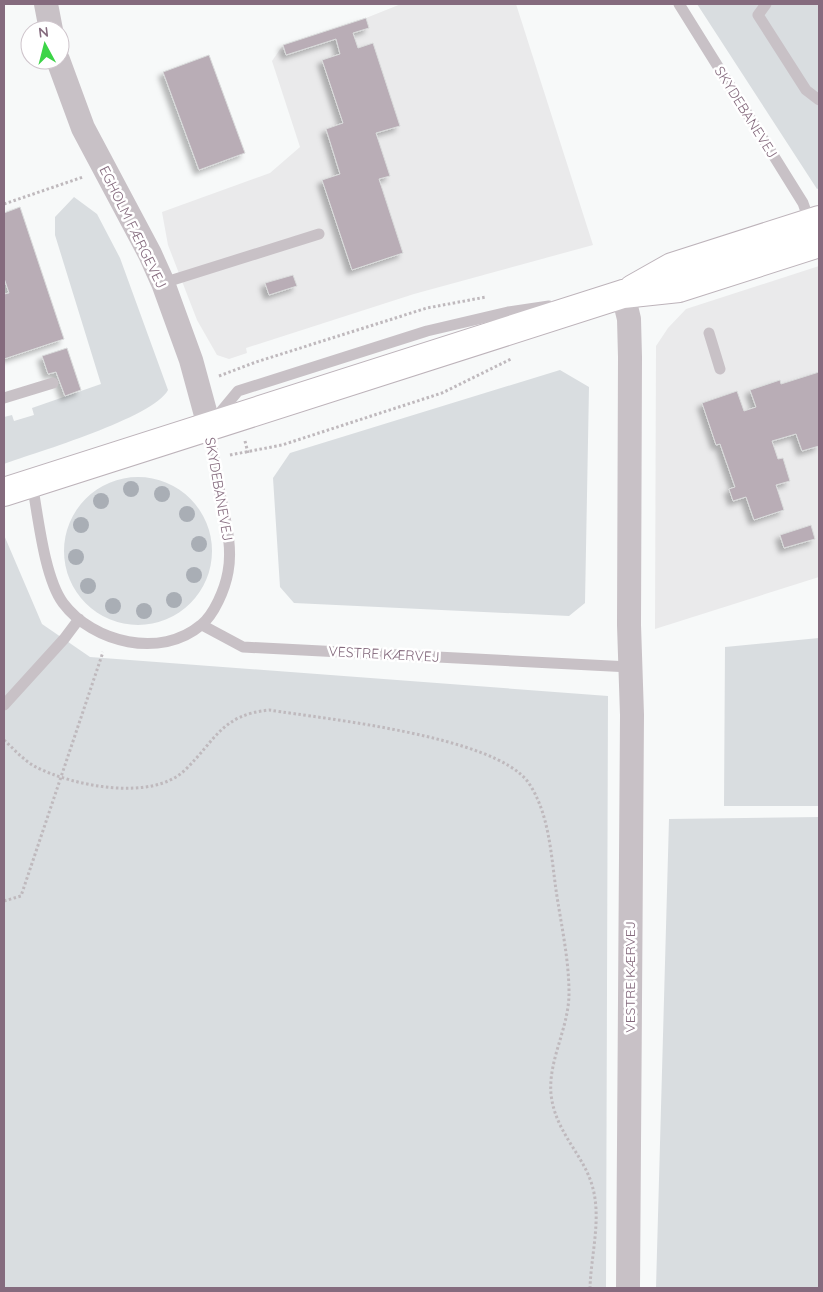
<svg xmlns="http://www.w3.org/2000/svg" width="823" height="1292" viewBox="0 0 823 1292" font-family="Quicksand,sans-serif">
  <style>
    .built { fill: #eaeaeb }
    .green { fill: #d9dde0 }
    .building { fill: #b9adb6; stroke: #d9dbdb; filter: url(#shadow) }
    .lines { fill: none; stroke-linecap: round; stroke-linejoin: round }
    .secondary-casing { stroke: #bdb3ba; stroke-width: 30 }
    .path { stroke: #bfb9bd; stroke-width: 3; stroke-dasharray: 2.5 2.5; stroke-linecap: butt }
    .lane { stroke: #c8c1c6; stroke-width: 11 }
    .street { stroke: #c8c1c6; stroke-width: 24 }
    .secondary { stroke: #fff; stroke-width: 28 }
    .tree { fill: #a9aeb5 }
    .labels { text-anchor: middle; stroke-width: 5; stroke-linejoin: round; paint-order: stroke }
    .street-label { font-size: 14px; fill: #856b7e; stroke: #fff }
  </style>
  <defs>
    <filter id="shadow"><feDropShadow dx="-4.5" dy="4.5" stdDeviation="2.5" flood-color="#0004"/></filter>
  </defs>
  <rect width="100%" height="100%" fill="#f7f9f9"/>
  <path class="built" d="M401,4H516L593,245L414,294L246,348L247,353L229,359L217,355L197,320L168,245L162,212L270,173L300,147L272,61L283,45L366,18Z
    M819,266V577L655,629L656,346L668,328L686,309Z"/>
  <path class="green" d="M697,4H819V188L817,189Z
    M74,197L97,214L120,258L168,390C153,418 37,452 4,464V417L12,415L14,421L34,415L32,408L101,384L55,235V217Z
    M560,370L589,387L585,603L569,616L294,603L280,587L273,478L290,453Z
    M64 551a74 74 0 1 1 148 0a74 74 0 1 1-148 0Z
    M4,535L42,624L90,657L608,696L606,1288H4Z
    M819,638V806H724L725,647Z
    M819,817V1288H656L669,819Z"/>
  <path class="building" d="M366,18L369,28L353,33L358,48L373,43L400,126L376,133L390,176L379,179L403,253L352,270L322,180L340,174L326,129L343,123L322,60L340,54L336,39L286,55L283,45Z
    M209,55L245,153L199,170L163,72Z
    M20,207L64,339L4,359V294L9,293L4,278V213Z
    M293,275L297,286L269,295L265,283Z
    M67,348L81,390L65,396L56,372L48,374L42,356Z
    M819,372V446L802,451L796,434L772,441L778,459L783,458L790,481L776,485L784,510L754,520L746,497L733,501L729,489L735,487L720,444L716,445L702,403L737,391L744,411L756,407L750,390L780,380L781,384Z
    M811,525L815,539L784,548L780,535Z"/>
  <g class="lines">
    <defs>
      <path id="secondary" d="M633,289L672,267L819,220
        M4,492L623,294L679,288L819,243"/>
    </defs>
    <use href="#secondary" class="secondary-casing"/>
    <path class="path" d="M4,204L83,177
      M219,376L256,362L427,308L486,297
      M245,441L248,453
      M230,455L282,445L442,393L511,359
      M4,740C14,749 24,761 36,767C73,786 152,802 185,770C216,740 221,715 269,710C326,719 494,736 528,782C549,812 551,854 556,890C561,924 569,959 569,993C569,1028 548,1060 551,1094C555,1132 583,1154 592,1185C602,1218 591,1254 590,1288
      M4,901L21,896L103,652"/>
    <path class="lane" d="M679,4L803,203L810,223
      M766,4L758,15L806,90L819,100
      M163,283L319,234
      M709,333L720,369
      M4,398L53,383
      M32,483C38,515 44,577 63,603C93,643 161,659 201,625C214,615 225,589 228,572C233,546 225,519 220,493C216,471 212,449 209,426L238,391L427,331L508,312L549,306
      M202,625L243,647L630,667
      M4,705L64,639L79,619"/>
    <path class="street" d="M46,4L51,30
      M58,60L83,128L150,254L163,283L191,360L209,426
      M623,294L629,319L630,357L629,625L632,715L628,1288"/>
    <use href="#secondary" class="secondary"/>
  </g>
  <g class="tree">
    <circle cx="131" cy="489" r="8"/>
    <circle cx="162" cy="494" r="8"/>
    <circle cx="101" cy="501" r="8"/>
    <circle cx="187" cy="514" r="8"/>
    <circle cx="81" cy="525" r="8"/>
    <circle cx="199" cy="544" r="8"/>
    <circle cx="76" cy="557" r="8"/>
    <circle cx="194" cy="575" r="8"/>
    <circle cx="88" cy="586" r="8"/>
    <circle cx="174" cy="600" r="8"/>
    <circle cx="113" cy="606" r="8"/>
    <circle cx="144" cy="611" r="8"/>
  </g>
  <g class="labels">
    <g class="street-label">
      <text transform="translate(746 112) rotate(58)" y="5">SKYDEBANEVEJ</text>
      <text transform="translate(133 227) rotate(64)" y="5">EGHOLM FÆRGEVEJ</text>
      <text transform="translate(219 489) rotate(80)" y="5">SKYDEBANEVEJ</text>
      <text transform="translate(384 654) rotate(3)" y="5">VESTRE KÆRVEJ</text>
      <text transform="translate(630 977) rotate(-90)" y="5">VESTRE KÆRVEJ</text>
    </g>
  </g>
  <rect width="823" height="1292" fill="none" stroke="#856b7e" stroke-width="10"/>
  <g transform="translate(45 45) rotate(353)"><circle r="24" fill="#ffffff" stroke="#cec4cb"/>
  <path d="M0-4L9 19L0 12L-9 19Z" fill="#3cd447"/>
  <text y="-8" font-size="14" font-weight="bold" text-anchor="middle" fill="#856b7e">N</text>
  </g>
</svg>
